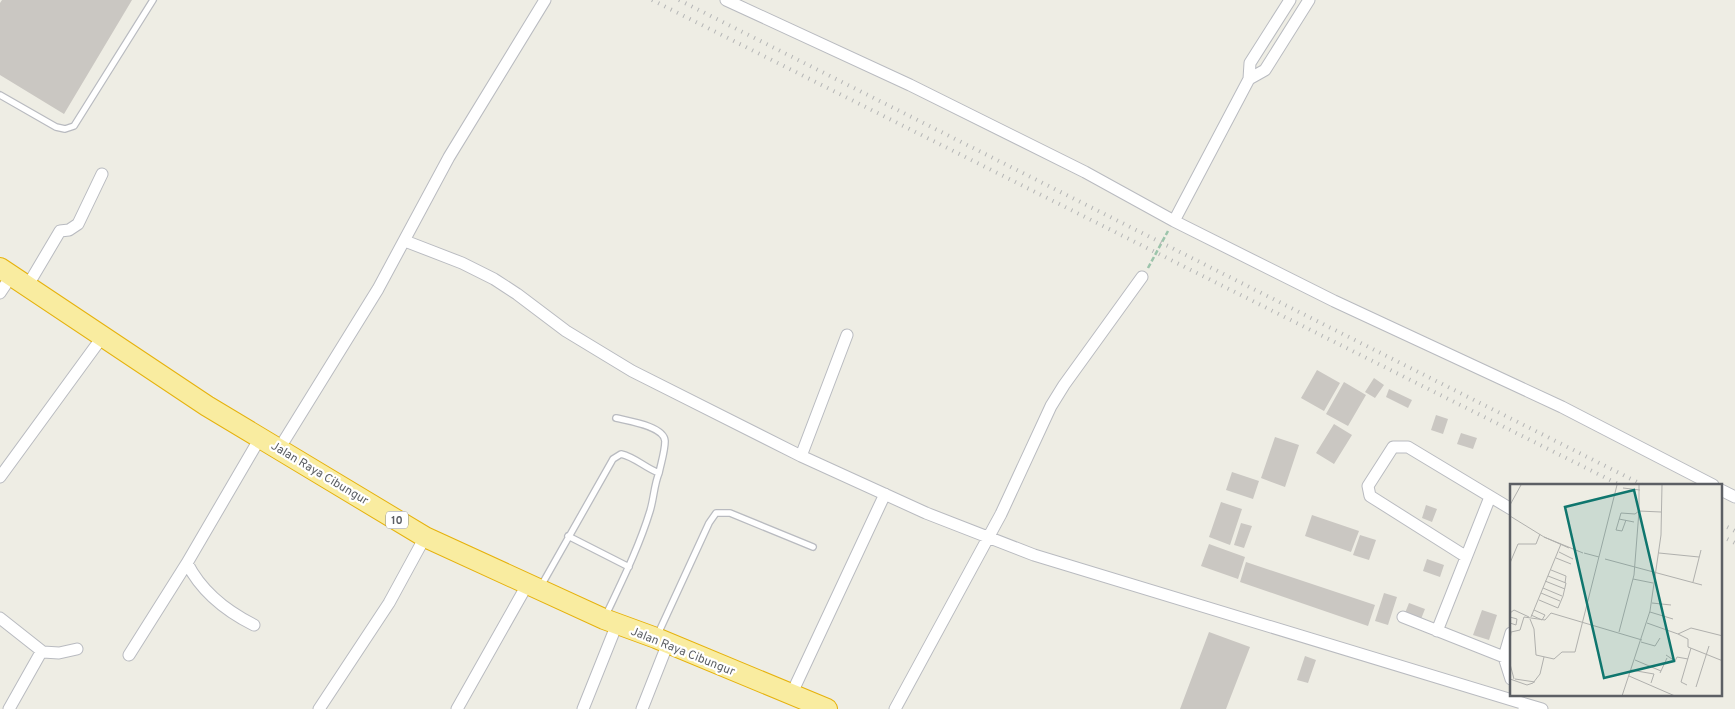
<svg xmlns="http://www.w3.org/2000/svg" width="1735" height="709" viewBox="0 0 1735 709" font-family="Overpass,sans-serif">
  <style>
    .building { fill: #cac7c2 }
    .lines { fill: none; stroke-linecap: round; stroke-linejoin: round }
    .service-casing { stroke: #b9bbc0; stroke-width: 8 }
    .minor-casing { stroke: #b9bbc0; stroke-width: 13 }
    .trunk-casing { stroke: #e6b20c; stroke-width: 22 }
    .path { stroke: #9cc4ab; stroke-width: 2.5; stroke-dasharray: 5 2.5; stroke-linecap: butt }
    .service { stroke: #fff; stroke-width: 5.5 }
    .minor { stroke: #fff; stroke-width: 11 }
    .trunk { stroke: #f9eca0; stroke-width: 20 }
    .rail { stroke: #b5b6b6; stroke-width: 4; stroke-dasharray: 1 6; stroke-linecap: butt }
    .labels { text-anchor: middle; stroke-width: 4.5; stroke-linejoin: round; paint-order: stroke }
    .shield { fill: #fff; stroke: #8d8f92; stroke-width: 1 }
    .shield-label { font-size: 11px; font-weight: bold; fill: #5c5f64 }
    .street-label { font-size: 12px; fill: #5c5f64; stroke: #fff }
    .inset-road { fill: none; stroke: #b0b0ad; stroke-width: 1 }
    .view { fill: #0f766e; fill-opacity: 0.15; stroke: #0f766e; stroke-width: 2.5 }
    .inset-edge { fill: none; stroke: #5c5f64; stroke-width: 2.5 }
  </style>
  <rect width="100%" height="100%" fill="#eeede4"/>
  <path class="building" d="M2,0H132L64,114L0,75V3Z
    M1317,370L1340,383L1324,411L1301,398Z
    M1374,378L1384,385L1375,398L1365,392Z
    M1344,382L1366,395L1348,426L1326,414Z
    M1389,389L1412,400L1408,408L1386,397Z
    M1436,415L1448,419L1443,434L1431,430Z
    M1334,424L1352,435L1334,464L1316,453Z
    M1461,433L1477,438L1473,449L1457,444Z
    M1275,437L1299,445L1285,487L1261,478Z
    M1232,472L1259,481L1253,499L1226,490Z
    M1221,502L1242,509L1230,545L1209,537Z
    M1426,505L1437,509L1432,522L1422,518Z
    M1312,515L1359,531L1351,552L1305,536Z
    M1241,523L1252,526L1244,548L1234,545Z
    M1360,535L1376,540L1369,560L1353,555Z
    M1209,544L1245,557L1238,579L1201,566Z
    M1427,559L1444,565L1440,577L1423,571Z
    M1246,562L1375,605L1368,626L1240,582Z
    M1384,593L1397,597L1388,625L1375,621Z
    M1409,603L1425,609L1421,619L1405,613Z
    M1482,610L1497,615L1489,640L1473,635Z
    M1209,632L1250,647L1226,709H1180Z
    M1305,656L1316,660L1308,683L1297,680Z"/>
  <g class="lines">
    <defs>
      <path id="service" d="M0,95L56,127L65,129L74,126L153,0
        M616,418C628,421 664,426 665,441C665,451 661,463 659,473
        M568,536L629,567
        M541,586L613,459L621,454C635,457 645,468 659,473C654,485 654,498 650,511C639,547 622,581 606,615
        M657,636L709,523L716,513H730L813,547"/>
      <path id="minor" d="M726,0L910,85L1085,172L1174,221L1334,301L1562,407L1713,485
        M1249,79L1265,70L1309,0
        M1174,221L1249,79L1250,63L1290,0
        M405,241L462,263L494,279L517,294L566,331L632,371L801,456L926,513L1034,555L1525,704
        M28,285L60,231L69,230L78,224L102,174
        M0,293L12,275
        M279,449L378,289L449,157L545,0
        M801,456L847,335
        M0,477L103,336
        M1721,490L1735,497
        M1465,556L1370,496L1368,486L1393,447H1408L1511,509
        M1403,617L1504,657
        M0,618L43,652
        M254,625C226,611 201,591 187,563L260,438
        M1437,631L1490,497
        M1511,633L1504,657L1511,679
        M129,655L187,563
        M791,695L885,494
        M9,709L40,654L43,652L59,653L77,649
        M319,709L389,603L425,537
        M457,709L527,585
        M583,709L617,624
        M642,709L668,643
        M895,709L1001,514L1051,406L1064,385L1142,277
        M1524,709L1525,704L1542,709"/>
      <path id="trunk" d="M0,268L207,406L425,537L604,619L656,638L827,709"/>
    </defs>
    <use href="#service" class="service-casing"/>
    <use href="#minor" class="minor-casing"/>
    <use href="#trunk" class="trunk-casing"/>
    <path class="path" d="M1148,268L1168,231"/>
    <use href="#service" class="service"/>
    <use href="#minor" class="minor"/>
    <use href="#trunk" class="trunk"/>
    <path class="rail" d="M652,0L1620,485
      M679,0L1643,485
      M1721,524L1735,531
      M1721,536L1735,543"/>
  </g>
  <g class="labels">
    <rect class="shield" x="386" y="511.5" width="22" height="17" rx="4"/>
    <g class="shield-label">
      <text x="397" y="524">10</text>
    </g>
    <g class="street-label">
      <text transform="translate(320 473) rotate(31)" y="4">Jalan Raya Cibungur</text>
      <text transform="translate(683 651) rotate(22)" y="4">Jalan Raya Cibungur</text>
    </g>
  </g>
  <g transform="translate(1510 484)">
    <rect width="212" height="212" fill="#eeede4"/>
    <path class="inset-road" d="M129,1V27L151,28M113,4L130,6M0,21L11,1M0,32L34,53L73,69M109,35L124,38M34,53L59,64M49,68L63,75M74,69L89,73M149,69L189,73M46,74L61,80M95,75L192,101M0,79L8,60H26L30,50M41,86L56,92L55,99M123,95L143,99M35,97L55,105M183,98L191,66M33,104L52,112M31,109L50,117M29,116L48,124L53,112L56,99L38,92M142,119L161,121M140,128L163,135M0,129L4,126L19,133M21,131L32,136L35,131L24,126M0,133L7,135L6,141L0,139M21,133L51,60M20,135L24,145L26,171L44,175L52,168H65L107,1M137,139L168,150L178,155V163L213,177M109,148L124,91L129,27L125,30L111,29L106,46L112,47L116,36M168,150L181,144L213,152M0,157L1,148L10,146L14,133L35,136L41,129L132,156M131,158L145,162L150,154M156,171L165,177L167,173L178,175M125,176L151,187M0,180L4,195M121,186L144,190L141,199M150,189L157,174M119,192L165,212M0,195L17,201L23,199L30,190L34,173M5,195L25,198M177,201L171,198L181,164M186,203L199,162M112,212L140,127L151,51L152,1"/>
    <path class="view" d="M124,6L164,177L94,194L55,23Z"/>
    <rect width="212" height="212" class="inset-edge"/>
  </g>
</svg>
